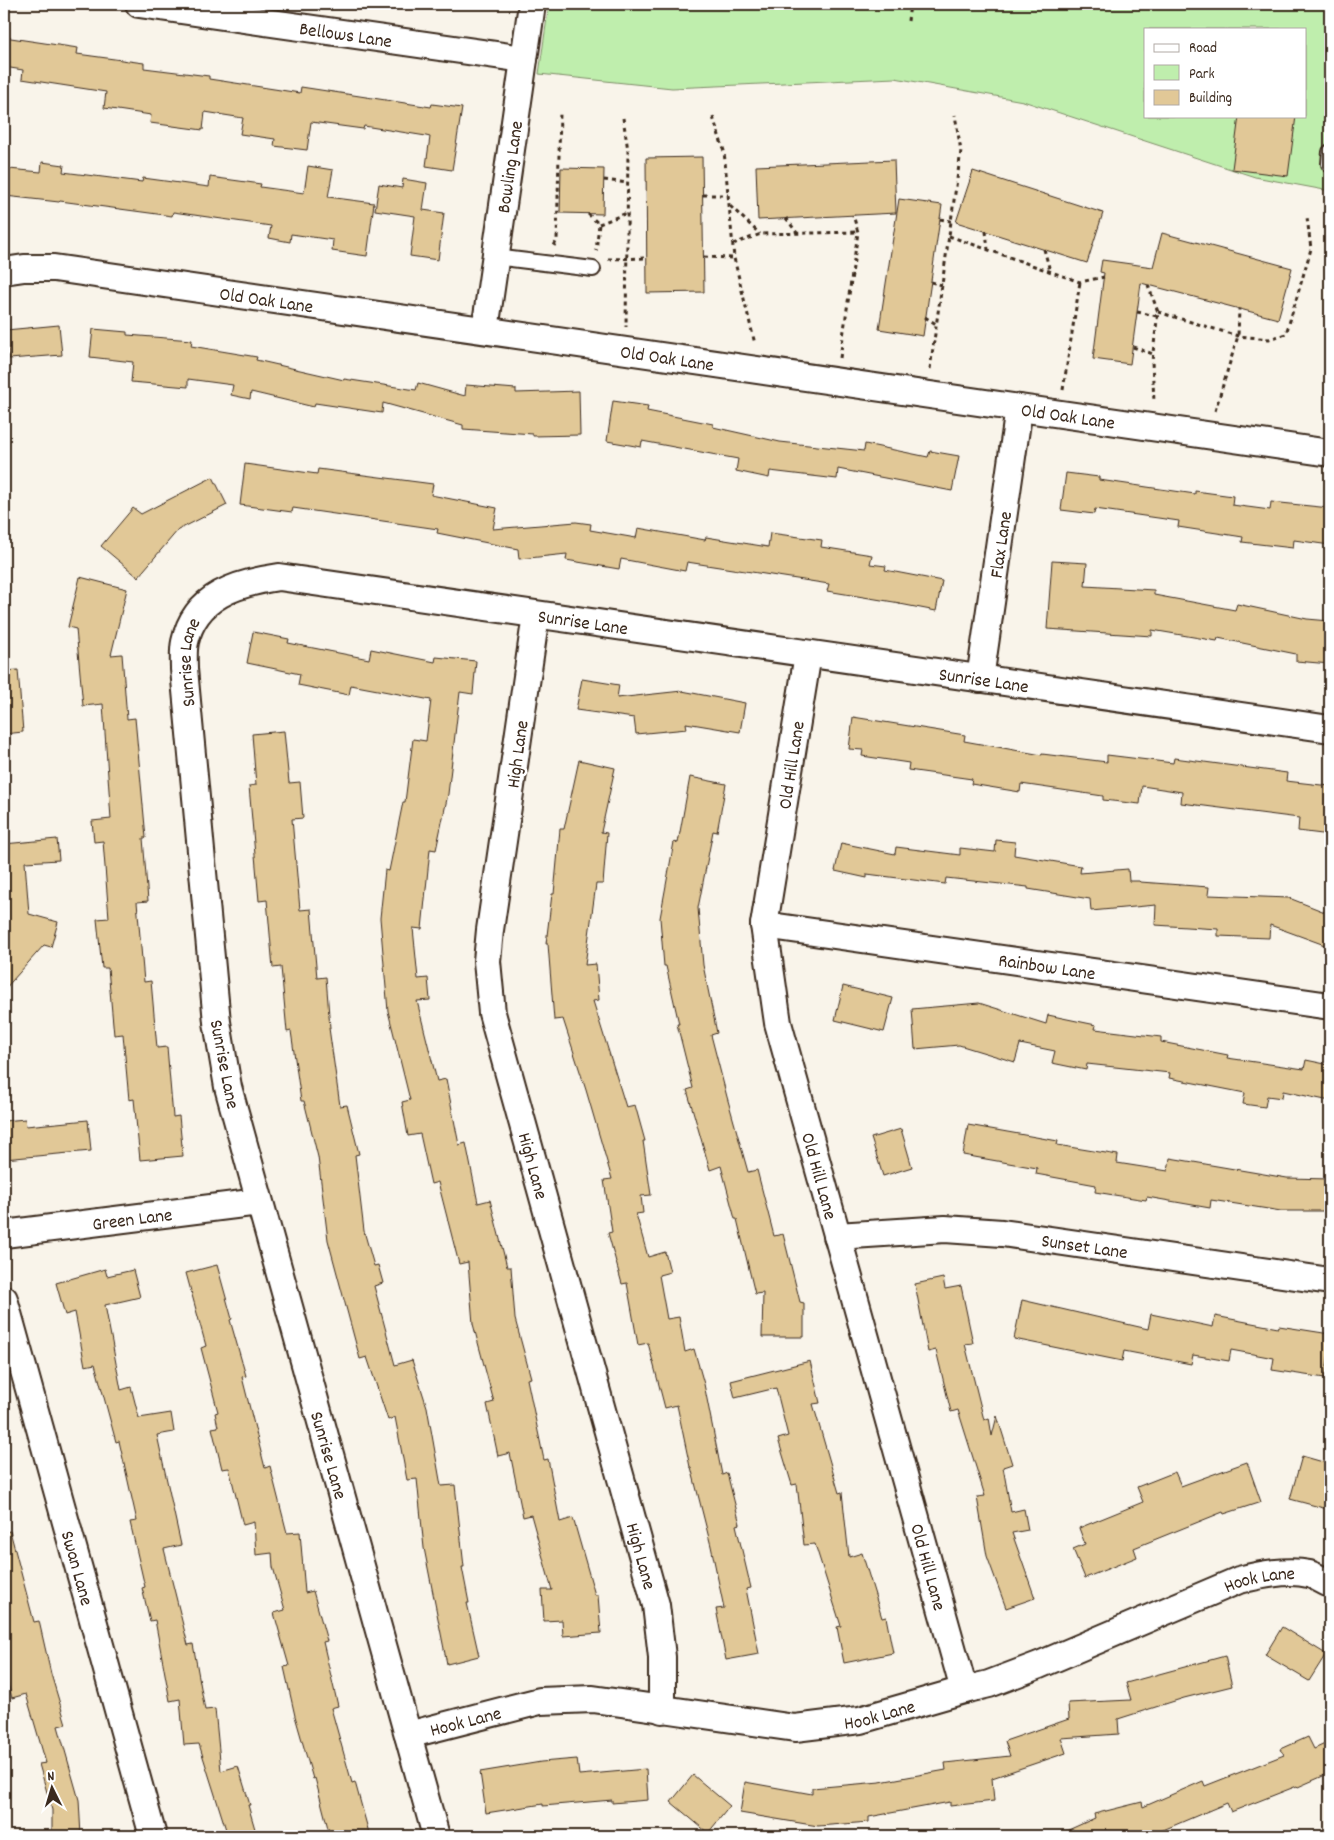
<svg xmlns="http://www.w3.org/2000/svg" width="1334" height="1840" viewBox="0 0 1334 1840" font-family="Dekko,sans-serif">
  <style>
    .green { fill: #bfeead; stroke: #7d8c66; fill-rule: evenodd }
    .building { fill: #e1c897; stroke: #3b2a1e }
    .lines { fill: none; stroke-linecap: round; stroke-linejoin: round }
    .service-casing { stroke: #3b2a1e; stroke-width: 18 }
    .minor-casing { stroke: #3b2a1e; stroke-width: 30 }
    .path { stroke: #3b2a1e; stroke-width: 3; stroke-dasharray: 4 4; stroke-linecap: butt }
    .service { stroke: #fff; stroke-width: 14 }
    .minor { stroke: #fff; stroke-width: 26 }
    .labels { text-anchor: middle; stroke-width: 5; stroke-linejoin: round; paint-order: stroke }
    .street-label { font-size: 19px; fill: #3b2a1e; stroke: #fff }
  </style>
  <rect width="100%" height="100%" fill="#f9f4ea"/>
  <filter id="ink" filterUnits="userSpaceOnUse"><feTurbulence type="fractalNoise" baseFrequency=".02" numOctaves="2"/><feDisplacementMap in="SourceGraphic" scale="10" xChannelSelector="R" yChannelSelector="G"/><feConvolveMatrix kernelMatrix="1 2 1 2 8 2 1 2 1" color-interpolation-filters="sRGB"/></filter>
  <g filter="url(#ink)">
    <path class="green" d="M549,4H1330V191L1255,177L1023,101L895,78L672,88L539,74ZM1145,29H1305V116H1145Z"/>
    <path class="building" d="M4,37L78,48L77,54L144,63V68L209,76V79L300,93L301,87L431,107L432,104L462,108L452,170L426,166L430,137L426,136L364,126L363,129L311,122L307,150L274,146L275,139L240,134L243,118L205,112L203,130L150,123L151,115L104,108L106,92L22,79L23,70L4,67Z
      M1239,116H1296L1288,176L1232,169Z
      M702,157L704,292L647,293L646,158Z
      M894,160L896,213L758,220L756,166Z
      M42,162L64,165L63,172L142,182L143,178L209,187L210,177L261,184L260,187L304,193L308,166L333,170L328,197L374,203L367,256L332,251L333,240L291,234L290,242L269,238L271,226L173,212L172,216L60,201L59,202L5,196L9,169L41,172Z
      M561,168L604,169L603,214L560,213Z
      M973,171L1103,213L1087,263L956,222Z
      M403,179L427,183L423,210L444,213L438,260L410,256L415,216L375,210L379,184L402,188Z
      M899,199L942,205L923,336L879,329Z
      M1162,233L1292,268L1278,319L1141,283L1130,364L1093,359L1104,273L1100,272L1102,260L1153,267Z
      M59,325L62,355L9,359L6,330Z
      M93,329L127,332V335L192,340L191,346L257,357L256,360L344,380V379L416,390L418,383L465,396L466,385L516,389V393L579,391L580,435L533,436V434L463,429V425L383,403L382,413L315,403L314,407L251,392L250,399L231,395L233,385L188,379V387L131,382L133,362L90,357Z
      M613,401L648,406L647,411L713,424V427L780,442L864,451L865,444L928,457L930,451L959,456L952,491L838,469L837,479L770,471L769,478L736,471L738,459L642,441L641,447L607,441Z
      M245,464L317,474L318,469L433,484L431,495L497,508L493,529L576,522L591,524L590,530L636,538L638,528L705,540L706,537L768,547L770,533L822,540L821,547L872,555L870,564L886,566L885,570L942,581L936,611L900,604V603L827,591L829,584L687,562L685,571L621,559L619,569L566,560L567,554L519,559L518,549L437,533L438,529L293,508L292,512L240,505Z
      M1066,473L1099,477V480L1195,494V491L1233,496L1232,505L1270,510L1271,502L1330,508V545L1294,540L1293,548L1242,542L1243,537L1178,527L1179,521L1095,509L1094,514L1061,510Z
      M213,477L227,505L178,530L138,577L101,546L133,508L141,514Z
      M1052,561L1087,563L1085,586L1154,590V595L1235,610L1237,604L1307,619L1330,621V664L1296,661V654L1218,638L1217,641L1152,630V636L1047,629Z
      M80,577L127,589L111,655L122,654L127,719L135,718L146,838H143L148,901L137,902L144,982L151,981L157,1048L167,1047L173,1117L179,1116L183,1156L140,1160L134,1099L129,1100L123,1034L114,1035L108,968H102L97,919L109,918L103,841L94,842L92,821L111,819L103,704L83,706L76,629L68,627Z
      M253,632L289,639L288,643L369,659L371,649L435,662L436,657L476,661L473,694L460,692L448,794L436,850L430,849L422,929L413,928L418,979L428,978L430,1000L417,1001L437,1081L446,1079L459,1145L466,1143L478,1203L490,1200L507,1267H511L515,1319L531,1378L527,1379L544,1460L548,1459L560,1522L573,1518L595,1595H598L601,1633L563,1636L562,1620L544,1621L542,1590H552L531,1515L523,1517L510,1453L498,1456L487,1404L494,1402L473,1324L468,1262L459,1264L438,1182L431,1184L420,1134L408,1136L402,1102L410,1100L388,1011L380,918L385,870L389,871L403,802H405L413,739L426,741L431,700L351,685L349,695L298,685L300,674L247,663Z
      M18,670L23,732L4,734V671Z
      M582,679L619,685L617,698L682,691L745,703L740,732L686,723L687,729L636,734L634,718L576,710Z
      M853,717L965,735L964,741L1042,755V754L1107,762V755L1173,763L1174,758L1287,773L1286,781L1330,786V835L1298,831L1299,818L1181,803L1182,792L1142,786L1140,804L1103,800V796L1021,784L1020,792L971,784L972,779L908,770L909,763L862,756L863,750L849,749Z
      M284,731L289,783L300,782L303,818L292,819L300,910L311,909L317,978L326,977L330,1028H329L340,1106L347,1105L359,1154L355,1155L364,1231L374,1266L378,1265L383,1283L374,1286L395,1365L412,1360L427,1407L441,1486L455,1485L464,1567H462L469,1603H467L479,1656L447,1664L424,1548L417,1479L407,1480L395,1417L388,1420L367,1357L360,1359L328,1240L318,1157L304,1101H301L291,1031L287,1032L281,967L273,968L267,900L259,901L249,786L256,785L252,734Z
      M579,760L615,768L601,832L607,833L603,884H596L585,965L596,964L599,1000L593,1001L626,1107L635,1105L645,1141H643L651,1195L641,1196L643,1213L636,1214L648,1257L665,1252L670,1272L659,1275L667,1319L679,1317L685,1352L694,1349L704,1384L722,1475L727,1473L740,1524L736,1525L751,1588L746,1589L759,1654L726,1660L716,1609L724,1608L711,1546L691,1467H690L677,1405L665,1408L648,1343L638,1345L627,1283L622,1284L608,1233L612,1232L604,1180L612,1179L586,1090L563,1019L554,1020L548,944H546L552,894H554L560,829H564Z
      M690,777L726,784L717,832L713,831L698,908L703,965L717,1033L711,1035L727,1097L748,1172L757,1170L774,1236L783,1234L800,1302L804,1303V1337H762L763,1293L755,1294L737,1219H735L721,1166L710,1170L687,1090L693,1088L677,1024H679L666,966H664L660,918L674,842L678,843Z
      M57,839L59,860L25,862L29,914L58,922L51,947L44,945L4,990V844Z
      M996,840L1015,842L1014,855L1081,866L1080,873L1128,869L1129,881H1139L1140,882L1209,887L1208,895L1289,898L1330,914V947L1270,925L1269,938L1218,936V929L1155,925L1156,905L1091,911L1090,899L1028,889V887L946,878L945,884L867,874V878L835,871L841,843L895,854L896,847L960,855V848L995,852Z
      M843,986L893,998L884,1032L835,1020Z
      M979,1003L1046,1024L1048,1015L1096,1025L1095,1029L1161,1037V1042L1228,1055L1227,1058L1304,1069L1306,1060L1330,1065V1101L1283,1091L1282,1098L1267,1096L1265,1107L1243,1104L1245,1093L1169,1078L1170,1073L1087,1064L1086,1070L1052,1063L1055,1051L1020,1044L1015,1062L959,1045L915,1049L912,1009Z
      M25,1119L26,1126L88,1120L91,1151L4,1159V1121Z
      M968,1125L1058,1141L1057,1145L1118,1155L1117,1163L1168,1171L1170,1158L1287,1178L1330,1179V1211H1281L1211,1200L1210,1208L1147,1197L1146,1200L1095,1192L1096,1185L1036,1174L1037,1168L963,1155Z
      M901,1129L912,1167L883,1176L871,1138Z
      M217,1265L232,1319L230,1320L246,1376L242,1377L265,1468L270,1466L287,1533L300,1532L305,1593L313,1591L327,1641L323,1642L338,1706L331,1708L352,1783L355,1782L369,1833L356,1836H330L315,1778L313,1779L295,1716L284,1667L289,1666L274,1613L285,1610L273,1567L272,1553L256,1555L254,1522L243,1525L229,1468L222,1469L212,1428L218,1427L215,1413L218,1412L201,1348L206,1346L186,1273Z
      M105,1269L107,1276L133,1270L140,1297L105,1305L121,1390L131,1387L139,1418L171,1413L174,1432L157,1435L181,1545L164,1549L188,1645L193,1644L205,1710L215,1709L221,1771L238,1766L250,1805H248L257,1836H228L199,1744L184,1745L180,1699L170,1701L155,1620L150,1621L142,1588L145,1587L130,1522L137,1521L119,1441L116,1442L95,1364L85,1366L75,1312L65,1315L56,1283Z
      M943,1278L945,1289L961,1286L973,1343L965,1344L984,1420L989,1418L992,1436L997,1416L1012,1464L1003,1467L1011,1512L1024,1509L1028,1530L1012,1533L1035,1598L1006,1608L987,1556L977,1497L985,1496L958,1410L951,1412L936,1350L928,1352L915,1284Z
      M1022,1300L1148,1329L1151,1314L1213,1327L1215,1316L1278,1328L1279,1326L1330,1334V1346L1325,1378L1272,1370L1274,1358L1231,1350L1229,1361L1193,1355L1191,1364L1124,1351L1122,1361L1014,1339Z
      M810,1361L820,1403L813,1404L839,1493L842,1492L849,1557L862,1553L882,1618L886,1617L893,1653L844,1663L837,1627L841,1626L815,1544L804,1545L797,1484L792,1485L778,1439L788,1436L776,1388L735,1398L731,1381Z
      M1302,1456L1330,1464V1499L1327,1509L1290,1499Z
      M1247,1462L1261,1502L1224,1514L1223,1512L1134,1548L1137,1557L1085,1578L1073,1549L1085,1544L1079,1528L1143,1502L1137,1487L1175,1472L1181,1486Z
      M10,1531L34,1622L39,1621L51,1674L66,1724L58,1726L79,1800L81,1836H52V1810L39,1764L46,1763L26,1694L12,1698L4,1670V1532Z
      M1282,1627L1326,1654L1309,1681L1265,1655Z
      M1225,1656L1232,1686L1184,1698L1118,1719L1119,1734L1061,1738L1066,1753L992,1778L994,1801L950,1806V1802L869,1817V1822L818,1826L740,1813L745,1782L812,1794V1788L880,1782L946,1770L945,1763L1010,1756L1005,1741L1069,1719L1068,1703L1131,1700L1126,1683Z
      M1308,1737L1314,1749L1325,1744L1330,1756V1773L1298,1787L1297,1786L1231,1812L1227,1803L1149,1836H1055L1095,1818L1094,1814L1142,1802L1143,1807L1203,1781L1205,1786L1284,1755L1281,1749Z
      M577,1759L579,1775L646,1769L648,1800L612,1803V1800L543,1806V1804L486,1813L480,1772L541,1762Z
      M693,1775L730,1806L708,1833L671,1802Z"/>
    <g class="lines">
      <defs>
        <path id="service" d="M1330,152L1329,164L1330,165
          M495,257L593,269"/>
        <g id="minor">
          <path id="s1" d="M139,4L524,59"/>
          <path id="s2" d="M4,271L24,268H54L1330,453"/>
          <path id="s3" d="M485,330L532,4"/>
          <path id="s4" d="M536,615L490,930L487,961L492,1013L656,1605L662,1657V1710"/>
          <path id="s5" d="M808,654L764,925L778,1023L964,1690"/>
          <path id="s6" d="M980,679L1019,408"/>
          <path id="s7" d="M764,925L1330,1006"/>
          <path id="s8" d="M4,1234L259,1202"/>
          <path id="s9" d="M837,1236L945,1229L1002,1233L1330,1281"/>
          <path id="s10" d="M4,1299L153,1836"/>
          <path id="s11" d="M408,1735L540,1701L593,1699L795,1728L860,1720L964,1690L989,1684L1039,1665L1239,1580C1260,1575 1287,1569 1309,1574C1316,1576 1323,1581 1330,1584"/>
          <path id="s12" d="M436,1836L228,1087L217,1022L184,669C184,661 183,651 185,642C195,595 238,583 279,577L1330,729"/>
        </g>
      </defs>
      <use href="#service" class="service-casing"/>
      <use href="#minor" class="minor-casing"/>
      <path class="path" d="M908,21L910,4
        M713,117L724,151L734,258L755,344
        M623,118L628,150L626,327
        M604,180L627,183
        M703,195H728
        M730,206L760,234
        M588,214L599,224L596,251
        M786,218L797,233
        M940,219L951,221
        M599,224L627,213
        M986,231L988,250
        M949,236L1080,282L1104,277
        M733,244L761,234L858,232
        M554,246L557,240L560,112
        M1044,249L1050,271
        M704,257L734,258
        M608,259L647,258
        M931,282L942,285
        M1148,285L1158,312L1152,361L1154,402
        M1137,312L1157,316
        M1158,312L1238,336L1269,339L1286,334L1311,249L1307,217
        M925,317L936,324
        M1133,347L1153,354
        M840,358L858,232L853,215
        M930,369L961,151L955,115
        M1063,390L1080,282
        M1215,411L1238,336L1239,309"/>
      <use href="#service" class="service"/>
      <use href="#minor" class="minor"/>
    </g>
  </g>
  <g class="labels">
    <g class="street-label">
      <text dy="7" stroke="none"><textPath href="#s1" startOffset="209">Bellows Lane</textPath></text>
      <text dy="7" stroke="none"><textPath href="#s3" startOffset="165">Bowling Lane</textPath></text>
      <text dy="7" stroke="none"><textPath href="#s2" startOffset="265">Old Oak Lane</textPath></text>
      <text dy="7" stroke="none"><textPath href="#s2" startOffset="670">Old Oak Lane</textPath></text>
      <text dy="7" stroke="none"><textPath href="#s2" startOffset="1075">Old Oak Lane</textPath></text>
      <text dy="7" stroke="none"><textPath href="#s6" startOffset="136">Flax Lane</textPath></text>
      <text dy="7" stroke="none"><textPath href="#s12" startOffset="1655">Sunrise Lane</textPath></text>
      <text dy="7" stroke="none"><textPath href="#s12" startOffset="1205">Sunrise Lane</textPath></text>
      <text dy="7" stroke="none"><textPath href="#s12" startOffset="2060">Sunrise Lane</textPath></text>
      <text transform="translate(516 754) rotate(-82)" y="7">High Lane</text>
      <text transform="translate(790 765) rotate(-81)" y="7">Old Hill Lane</text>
      <text dy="7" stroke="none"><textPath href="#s7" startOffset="286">Rainbow Lane</textPath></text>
      <text transform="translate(226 1064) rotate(79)" y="7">Sunrise Lane</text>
      <text dy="7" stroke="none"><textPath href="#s4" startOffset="560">High Lane</textPath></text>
      <text dy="7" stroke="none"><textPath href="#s5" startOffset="532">Old Hill Lane</textPath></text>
      <text dy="7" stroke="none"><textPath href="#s8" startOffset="129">Green Lane</textPath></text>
      <text dy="7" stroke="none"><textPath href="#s9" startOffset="249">Sunset Lane</textPath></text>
      <text transform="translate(330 1455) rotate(74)" y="7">Sunrise Lane</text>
      <text dy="7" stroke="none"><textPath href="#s4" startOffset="965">High Lane</textPath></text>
      <text dy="7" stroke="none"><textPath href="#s5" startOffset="938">Old Hill Lane</textPath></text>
      <text dy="7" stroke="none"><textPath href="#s10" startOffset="279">Swan Lane</textPath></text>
      <text dy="7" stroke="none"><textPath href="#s11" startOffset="884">Hook Lane</textPath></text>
      <text dy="7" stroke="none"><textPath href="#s11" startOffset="479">Hook Lane</textPath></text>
      <text dy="7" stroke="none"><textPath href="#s11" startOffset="59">Hook Lane</textPath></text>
    </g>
  </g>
  <rect width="1334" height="1840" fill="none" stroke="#fff" stroke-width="20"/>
  <rect x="10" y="10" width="1314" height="1820" fill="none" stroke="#3b2a1e" stroke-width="2" filter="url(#ink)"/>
  <rect x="1144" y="28" width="162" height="90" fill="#ffffff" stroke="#b1aaa5"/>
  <rect x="1154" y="44" width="25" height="8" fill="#ffffff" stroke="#b1aaa5"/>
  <text x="1189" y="52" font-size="15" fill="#3b2a1e">Road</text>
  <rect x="1154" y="65" width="25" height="15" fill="#bfeead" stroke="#b1aaa5"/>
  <text x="1189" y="78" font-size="15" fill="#3b2a1e">Park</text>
  <rect x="1154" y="90" width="25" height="15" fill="#e1c897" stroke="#b1aaa5"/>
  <text x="1189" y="102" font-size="15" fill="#3b2a1e">Building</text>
  <g transform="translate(52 1788) rotate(355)" stroke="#ffffff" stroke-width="4" paint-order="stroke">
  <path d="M0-4L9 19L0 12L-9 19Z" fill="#3b2a1e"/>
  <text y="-8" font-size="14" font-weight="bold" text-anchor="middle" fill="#3b2a1e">N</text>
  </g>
</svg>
